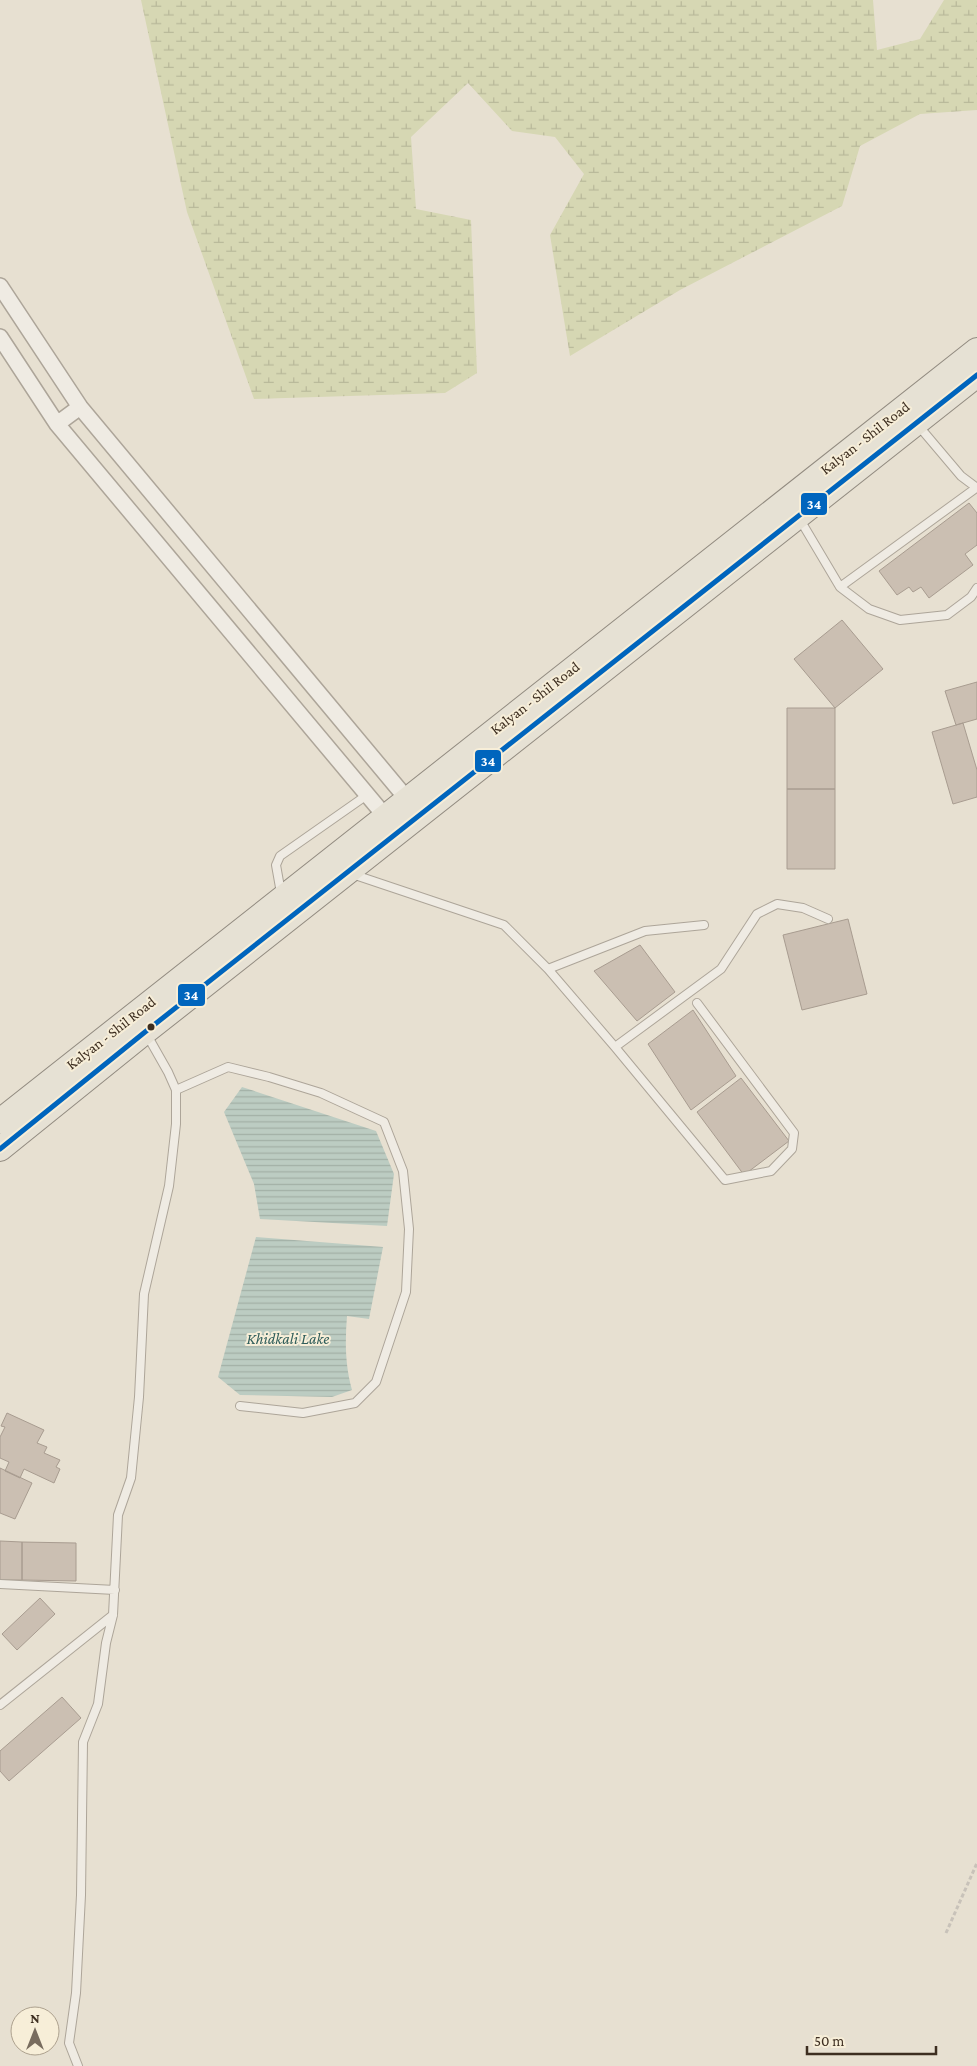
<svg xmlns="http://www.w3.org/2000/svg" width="977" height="2066" viewBox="0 0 977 2066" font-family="'Crimson Pro',serif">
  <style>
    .wetland { fill: url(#wetland-marsh) }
    .water { fill: url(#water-rules) }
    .building { fill: #cbbfb2; stroke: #a89c90 }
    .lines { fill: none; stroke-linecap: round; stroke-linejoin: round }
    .lane-casing { stroke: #ada599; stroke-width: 10 }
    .street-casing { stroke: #ada599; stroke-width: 18 }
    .primary-casing { stroke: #928b80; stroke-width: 26 }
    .path { stroke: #c8c2b9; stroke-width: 3; stroke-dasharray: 4 2.5; stroke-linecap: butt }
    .lane { stroke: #efebe3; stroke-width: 8 }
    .street { stroke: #efebe3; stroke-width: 15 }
    .primary { stroke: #e6e1d4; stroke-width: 24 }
    .bus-1-casing { stroke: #f7eed8; stroke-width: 9 }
    .bus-1 { stroke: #0065bd; stroke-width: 5 }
    .bus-dot { fill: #3d2e20; stroke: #f7eed8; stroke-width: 2 }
    .labels { text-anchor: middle; stroke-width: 4; stroke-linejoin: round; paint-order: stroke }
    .street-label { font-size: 15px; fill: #3d2e20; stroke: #f7eed8 }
    .water-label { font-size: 16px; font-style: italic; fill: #2f5d5a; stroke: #f7eed8 }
    .line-badge { stroke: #f7eed8; stroke-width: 2 }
    .badge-label { font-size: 14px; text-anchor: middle; font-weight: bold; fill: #fff }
  </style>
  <defs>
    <pattern id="wetland-marsh" width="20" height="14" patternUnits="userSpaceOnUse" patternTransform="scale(1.25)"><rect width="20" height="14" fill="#d6d7b3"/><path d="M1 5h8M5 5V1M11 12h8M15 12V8" fill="none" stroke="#b9b99a"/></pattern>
    <pattern id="water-rules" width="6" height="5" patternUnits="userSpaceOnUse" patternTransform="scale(1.25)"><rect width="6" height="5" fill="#bcccc2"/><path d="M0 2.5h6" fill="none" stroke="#a2b0a6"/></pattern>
  </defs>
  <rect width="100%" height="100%" fill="#e7e0d1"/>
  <path class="wetland" d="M141,0H873L877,50L920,39L944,0H977V110L920,114L860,146L842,206L680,290L570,356L550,235L584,174L555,137L512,131L468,83L411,137L416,209L471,220L477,373L445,393L254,399L187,212Z"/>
  <path class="water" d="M242,1087L376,1131L394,1174L387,1226L260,1219L254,1184L224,1112Z
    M256,1237L383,1247L369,1319L347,1316C345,1341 345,1365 352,1390L332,1397L240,1395L218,1377Z"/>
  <path class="building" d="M969,503L977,513V545L965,554L973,565L929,598L921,587L913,592L909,587L897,595L879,571Z
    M842,620L883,669L835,708L794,659Z
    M977,682V719L956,725L945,691Z
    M787,708H835V789H787Z
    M963,723L977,770V797L953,804L932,732Z
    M787,789H835V869H787Z
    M848,919L867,994L802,1010L783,935Z
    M640,945L675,992L637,1021L594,971Z
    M693,1010L736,1076L691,1110L648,1044Z
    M741,1078L789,1141L744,1175L697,1112Z
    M7,1413L44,1430L37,1443L47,1447L44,1453L60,1460L56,1467L60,1469L54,1483L24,1469L20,1478L5,1471L9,1462L0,1458V1437L5,1427L1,1426Z
    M0,1468L32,1483L15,1519L0,1513Z
    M0,1541L22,1542V1580H0Z
    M22,1542L76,1543V1581L22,1580Z
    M40,1598L55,1614L17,1650L2,1634Z
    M62,1697L81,1718L9,1781L0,1771V1751Z"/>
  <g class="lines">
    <defs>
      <path id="lane" d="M917,424L961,476L977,488
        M799,518L840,587L869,609L900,620L947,615L971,597L977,588
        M840,587L976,488
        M352,874L504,925L548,969L645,931L704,925
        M281,893L276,865L280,856L367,795
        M548,969L615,1047L725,1180L771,1171L792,1149L794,1133L697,1003
        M615,1047L721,969L757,914L777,904L803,908L828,919
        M176,1090L228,1067L269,1077L321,1093L384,1122L403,1171L409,1229L406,1292L376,1382L355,1403L303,1413L240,1406
        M0,1584L115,1590
        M0,1705L113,1615
        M78,2066L69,2043L76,1993L81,1895L83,1742L98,1704L106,1643L113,1615L118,1515L131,1478L139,1397L144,1294L169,1186L176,1124V1090L168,1072L147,1035"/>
      <path id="street" d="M0,286L80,407L407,799
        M0,337L57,424L385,816
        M57,424L80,407"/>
      <path id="primary" d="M0,1121L977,350
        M0,1149L145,1032L977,375"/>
    </defs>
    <use href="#lane" class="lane-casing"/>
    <use href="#street" class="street-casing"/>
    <use href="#primary" class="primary-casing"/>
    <path class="path" d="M946,1933L977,1863"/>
    <use href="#lane" class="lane"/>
    <use href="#street" class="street"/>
    <use href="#primary" class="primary"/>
    <defs>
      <path id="bus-1" d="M0,1149L145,1032L977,375"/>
    </defs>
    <use href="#bus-1" class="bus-1-casing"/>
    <use href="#bus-1" class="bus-1"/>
  </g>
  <circle class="bus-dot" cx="151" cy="1027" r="4.5"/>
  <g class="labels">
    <g class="street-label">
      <text transform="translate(865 438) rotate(-38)" y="5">Kalyan - Shil Road</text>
      <text transform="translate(535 698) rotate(-38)" y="5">Kalyan - Shil Road</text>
      <text transform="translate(111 1033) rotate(-38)" y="5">Kalyan - Shil Road</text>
    </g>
    <g class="water-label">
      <text x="288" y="1344">Khidkali Lake</text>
    </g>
  </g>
  <g class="line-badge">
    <rect x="800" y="492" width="28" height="24" rx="5" fill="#0065bd"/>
    <rect x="474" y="749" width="28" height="24" rx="5" fill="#0065bd"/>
    <rect x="177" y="983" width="29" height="24" rx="5" fill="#0065bd"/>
  </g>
  <g class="badge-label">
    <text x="814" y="509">34</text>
    <text x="488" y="766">34</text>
    <text x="191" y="1000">34</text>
  </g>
  <g transform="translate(35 2031)"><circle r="24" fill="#f7eed8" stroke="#ada18e"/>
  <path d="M0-4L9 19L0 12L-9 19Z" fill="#786c5e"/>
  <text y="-8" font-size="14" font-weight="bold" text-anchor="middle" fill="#3d2e20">N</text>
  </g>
  <path d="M807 2046v8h129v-8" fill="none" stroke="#3d2e20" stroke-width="2.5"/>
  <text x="814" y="2046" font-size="15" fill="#3d2e20" stroke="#f7eed8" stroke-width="4" paint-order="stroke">50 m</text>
</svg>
